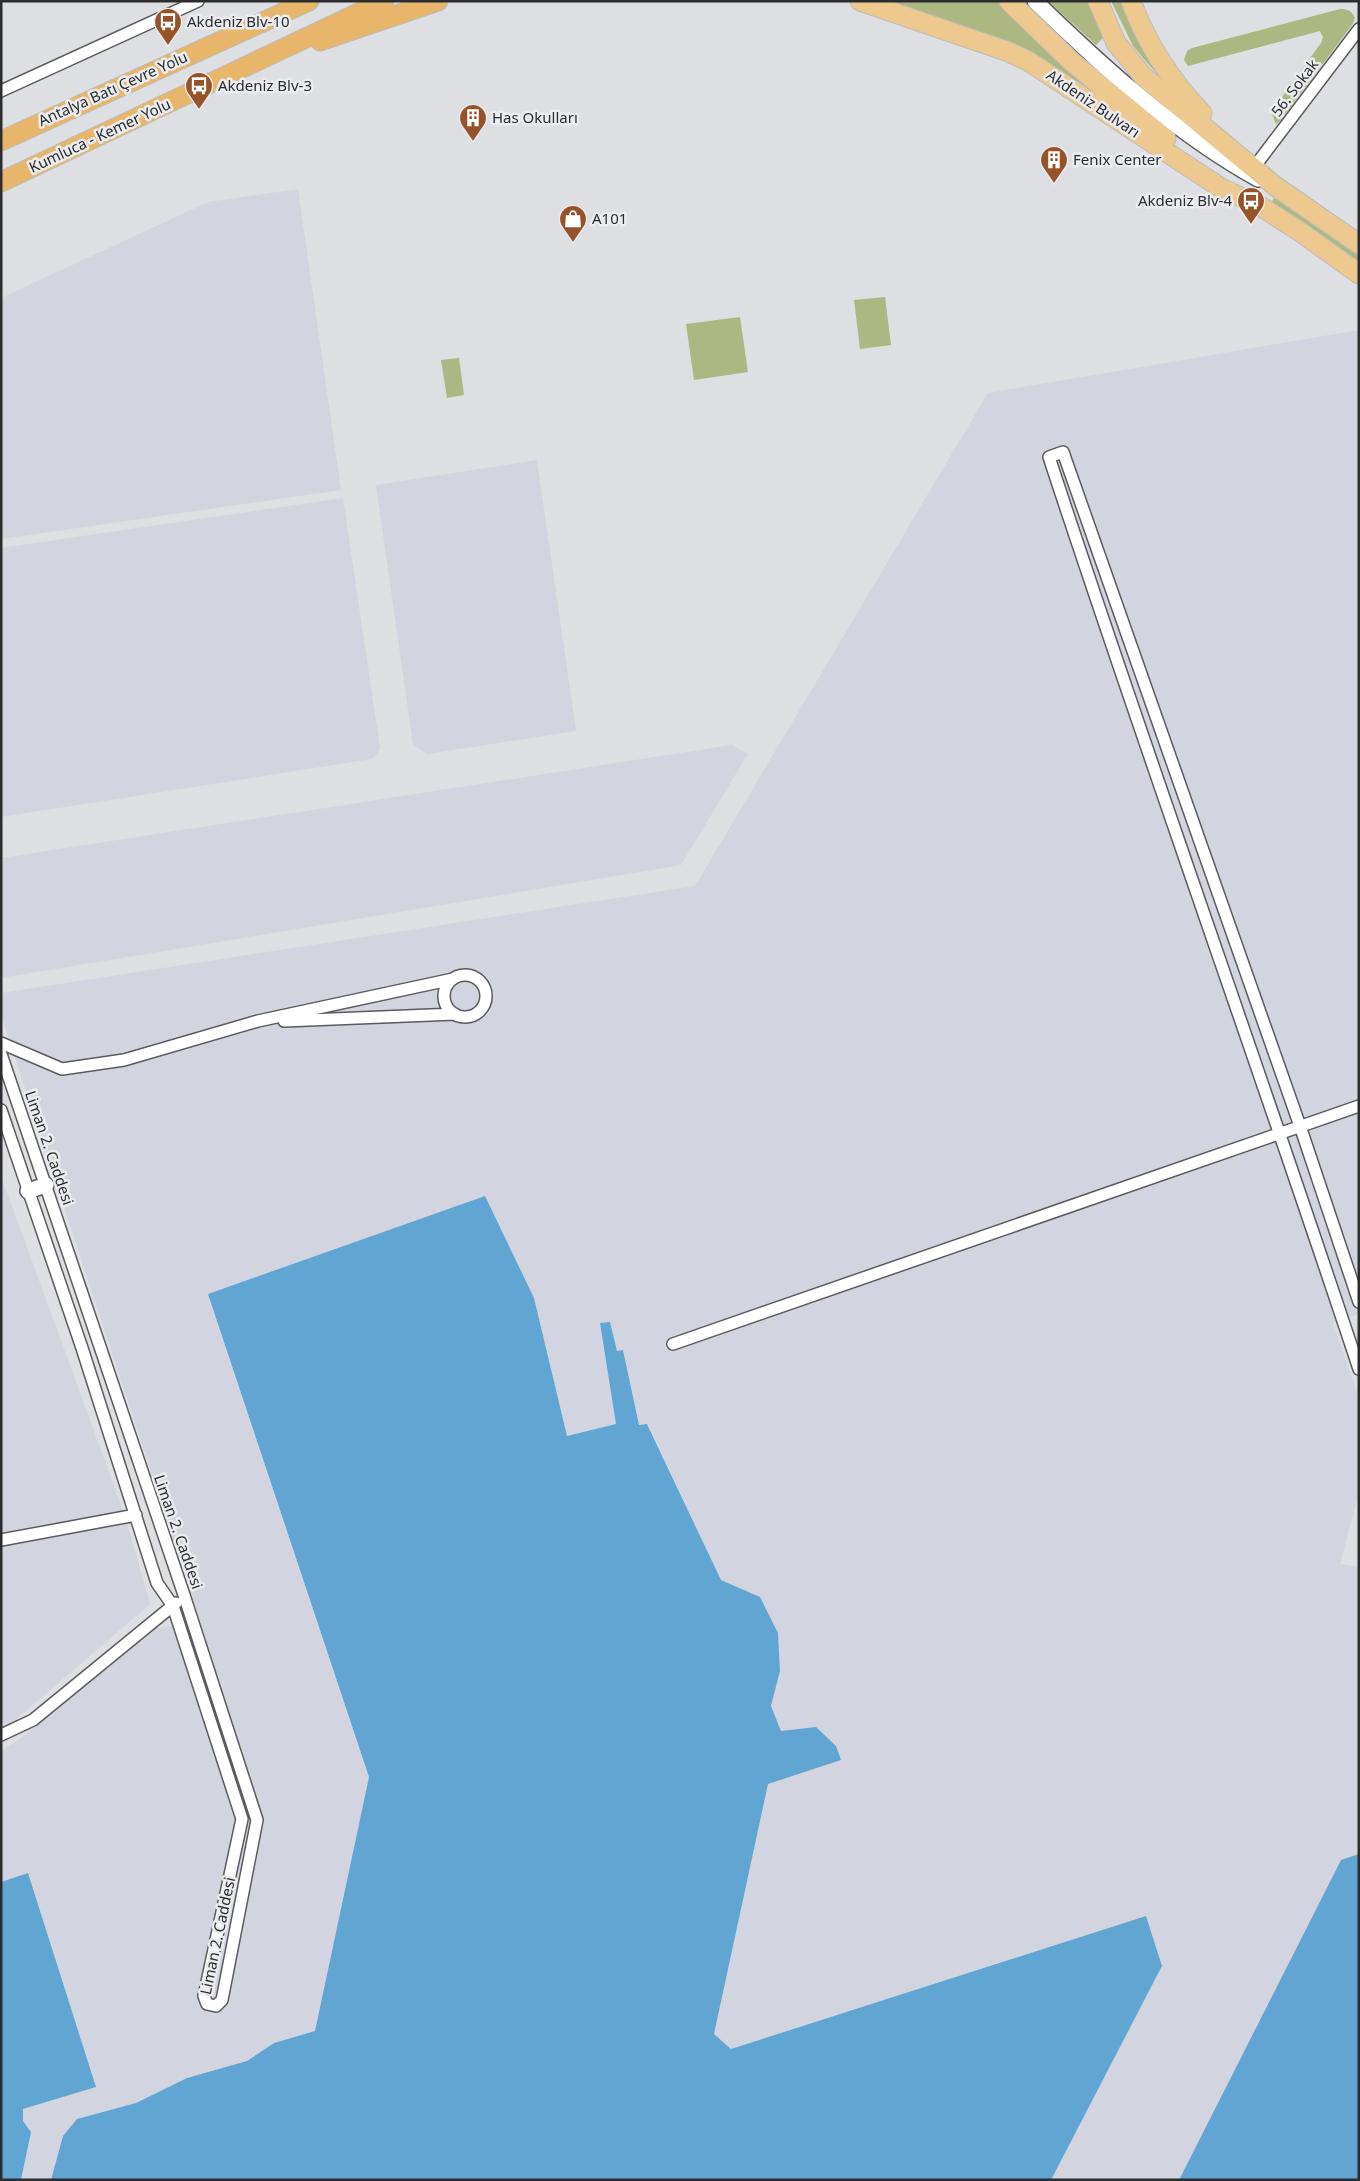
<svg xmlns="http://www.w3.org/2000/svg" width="1360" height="2181" viewBox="0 0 1360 2181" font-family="'Noto Sans',sans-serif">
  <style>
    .built { fill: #d2d5df }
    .green { fill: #adb781 }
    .water { fill: #61a6d2 }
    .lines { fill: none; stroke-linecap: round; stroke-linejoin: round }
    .minor-casing { stroke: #5b5b5d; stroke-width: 14 }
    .tertiary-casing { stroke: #5b5b5d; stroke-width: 18 }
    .primary-casing { stroke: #bbbcbc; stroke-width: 21 }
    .trunk-casing { stroke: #bbbcbc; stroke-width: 21 }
    .minor { stroke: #fff; stroke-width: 11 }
    .tertiary { stroke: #fff; stroke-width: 15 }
    .primary { stroke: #edc88f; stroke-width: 19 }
    .trunk { stroke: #e7b66a; stroke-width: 19 }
    .labels { text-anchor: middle; stroke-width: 5; stroke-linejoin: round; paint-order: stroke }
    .poi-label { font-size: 15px; fill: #2c2d2e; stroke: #ebecef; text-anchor: start }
    .street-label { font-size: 15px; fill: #2c2d2e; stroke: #ebecef }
  </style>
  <rect width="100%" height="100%" fill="#dedfe2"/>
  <path class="built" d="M298,189L341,490L1,539V298L208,202Z
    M1359,330V1314L1333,1323L1359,1398V1493L1340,1564L1359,1567V1854L1341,1860L1179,2180H1051L1162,1966L731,2049L714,2034L768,1783L841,1760L781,1731L771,1706L780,1671L778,1633L759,1597L721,1580L648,1424L639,1425L623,1351H617L610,1322L600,1323L616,1424L567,1437L534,1298L209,1295L369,1777L315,2031L274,2043L247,2061L187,2078L136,2103L77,2119L51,2180H21L31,2132L23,2121V2109L96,2087L28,1873L1,1882V1751L20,1739L157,1628L200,1621L1,1015V993L695,886L988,393Z
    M537,460L576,731L427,754L413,744L376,485Z
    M343,498L380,748L377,754L372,759L1,817V548Z
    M732,745L748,754L681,865L1,978V858Z
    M1,1176L125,1516L150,1604L13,1722L1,1726Z"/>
  <path class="green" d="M887,1H997L1018,23L1113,106Z
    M1048,1H1091L1104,37L1096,45Z
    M1111,1H1124L1161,79L1133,46Z
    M1340,9C1348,9 1352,11 1355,18L1352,25L1280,121L1276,124L1271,112L1321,43L1323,37L1320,31L1188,66L1184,60L1187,51L1192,48Z
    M1275,197L1359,255V263L1275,205L1272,201Z
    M885,297L891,345L860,349L854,300Z
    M740,317L748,372L694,380L686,324Z
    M459,358L464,395L447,398L441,360Z"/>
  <path class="water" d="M485,1196L534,1298L567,1436L616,1424L600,1323L610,1322L617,1351L623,1350L639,1425L647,1424L721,1580L760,1597L778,1633L780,1671L771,1706L781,1731L816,1727L836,1746L841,1760L768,1784L714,2034L731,2049L1146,1916L1162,1966L1051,2180H51L63,2136L77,2119L136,2103L187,2078L247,2061L274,2043L315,2031L369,1777L208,1294Z
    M1359,1854V2180H1179L1341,1860Z
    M28,1873L96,2087L23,2109V2121L31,2132L21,2180H1V1882Z"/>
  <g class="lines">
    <defs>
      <path id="minor" d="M1,91L198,1
        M1255,166L1359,29
        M444 996a21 21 0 1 1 42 0a21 21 0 1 1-42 0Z
        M284,1021L455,1014
        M1,1043L62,1069L124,1060L258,1021L453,979
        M1,1054L184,1595L257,1820L222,2000L216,2006L207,2004L204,1996L242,1819L173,1606L157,1583L82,1348L1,1110
        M1359,1302L1300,1126L1063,452L1049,457C1149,762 1258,1064 1359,1369
        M673,1344L1359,1106
        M1,1540L136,1515
        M1,1735L33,1720L176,1603"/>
      <path id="tertiary" d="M1035,1C1103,67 1174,132 1258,179
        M28,1191L46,1185"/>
      <path id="primary" d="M860,1L1009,52L1028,61L1221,188L1260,206L1299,231L1359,274
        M1009,1L1072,62L1166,139
        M1098,1L1116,43L1144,77L1275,186L1359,244
        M1131,1C1147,44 1170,80 1202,113"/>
      <path id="trunk" d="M320,41L438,1
        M1,141L309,1
        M1,182L384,1"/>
    </defs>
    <use href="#minor" class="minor-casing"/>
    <use href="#tertiary" class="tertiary-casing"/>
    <use href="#primary" class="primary-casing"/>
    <use href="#trunk" class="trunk-casing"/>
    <use href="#minor" class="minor"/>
    <use href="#tertiary" class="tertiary"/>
    <use href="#primary" class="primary"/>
    <use href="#trunk" class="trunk"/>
  </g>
  <defs>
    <symbol id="bus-pin" viewBox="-11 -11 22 30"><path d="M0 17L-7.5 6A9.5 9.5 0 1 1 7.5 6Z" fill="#98522a" stroke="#ebecef"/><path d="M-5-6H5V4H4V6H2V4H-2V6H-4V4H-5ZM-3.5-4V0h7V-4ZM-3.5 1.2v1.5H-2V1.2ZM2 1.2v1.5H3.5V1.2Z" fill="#fff"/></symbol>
    <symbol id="building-pin" viewBox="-11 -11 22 30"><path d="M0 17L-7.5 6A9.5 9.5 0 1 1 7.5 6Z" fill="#98522a" stroke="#ebecef"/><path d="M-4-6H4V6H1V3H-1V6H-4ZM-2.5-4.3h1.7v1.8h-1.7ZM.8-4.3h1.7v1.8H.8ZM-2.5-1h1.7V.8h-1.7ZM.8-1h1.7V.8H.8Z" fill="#fff"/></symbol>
    <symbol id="shop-pin" viewBox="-11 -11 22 30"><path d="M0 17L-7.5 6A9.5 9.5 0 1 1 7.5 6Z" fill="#98522a" stroke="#ebecef"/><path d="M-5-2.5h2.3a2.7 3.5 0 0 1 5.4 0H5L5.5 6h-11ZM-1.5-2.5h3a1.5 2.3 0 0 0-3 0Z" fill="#fff"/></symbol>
  </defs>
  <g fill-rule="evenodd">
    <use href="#bus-pin" x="152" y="6" width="32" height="43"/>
    <use href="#bus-pin" x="183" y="70" width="32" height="43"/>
    <use href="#building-pin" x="457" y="102" width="32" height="43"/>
    <use href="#building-pin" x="1038" y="144" width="32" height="43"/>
    <use href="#bus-pin" x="1235" y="185" width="32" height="43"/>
    <use href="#shop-pin" x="557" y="203" width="32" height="43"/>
  </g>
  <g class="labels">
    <g class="poi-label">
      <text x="187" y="27">Akdeniz Blv-10</text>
      <text x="218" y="91">Akdeniz Blv-3</text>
      <text x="492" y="123">Has Okulları</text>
      <text x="1073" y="165">Fenix Center</text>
      <text x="1232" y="206" text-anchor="end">Akdeniz Blv-4</text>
      <text x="592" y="224">A101</text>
    </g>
    <g class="street-label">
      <text transform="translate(1295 88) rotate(-53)" y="5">56. Sokak</text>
      <text transform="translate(113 89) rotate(-24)" y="5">Antalya Batı Çevre Yolu</text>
      <text transform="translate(1093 104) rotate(34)" y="5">Akdeniz Bulvarı</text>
      <text transform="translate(100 136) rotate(-25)" y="5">Kumluca - Kemer Yolu</text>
      <text transform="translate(49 1148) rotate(71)" y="5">Liman 2. Caddesi</text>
      <text transform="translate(178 1532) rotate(71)" y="5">Liman 2. Caddesi</text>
      <text transform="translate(218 1936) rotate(-78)" y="5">Liman 2. Caddesi</text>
    </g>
  </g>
  <rect width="1360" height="2181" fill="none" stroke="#2c2d2e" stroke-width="5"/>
</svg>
